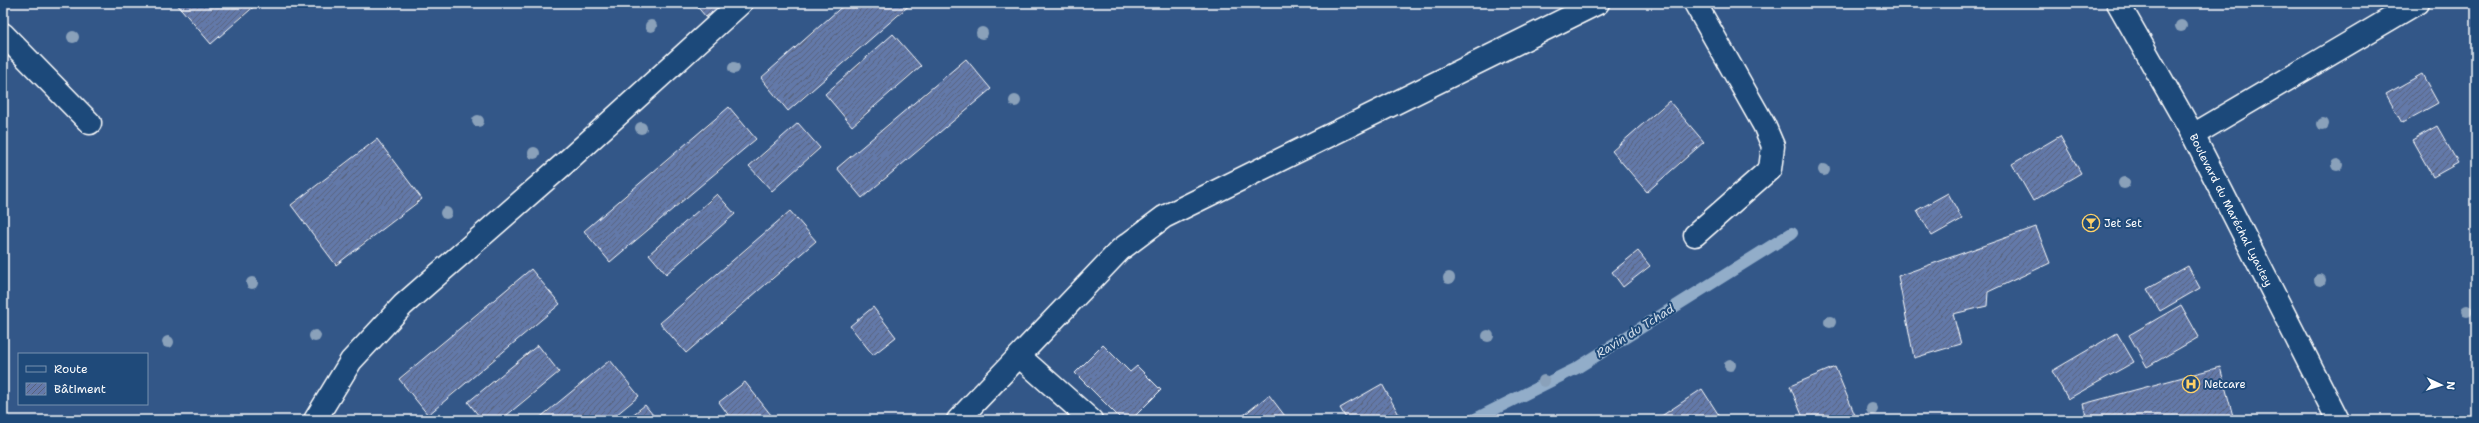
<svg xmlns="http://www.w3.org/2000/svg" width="2479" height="423" viewBox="0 0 2479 423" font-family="'Shantell Sans',sans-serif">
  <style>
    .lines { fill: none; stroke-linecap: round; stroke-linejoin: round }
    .stream { stroke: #92adc9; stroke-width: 12 }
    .building { fill: url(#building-hatch); stroke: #fff }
    .minor-casing { stroke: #fff; stroke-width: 25 }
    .secondary-casing { stroke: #fff; stroke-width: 25 }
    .minor { stroke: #1f4a7a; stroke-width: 22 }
    .secondary { stroke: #1f4a7a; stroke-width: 22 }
    .tree { fill: #8aa1ba }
    .labels { text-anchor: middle; stroke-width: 4; stroke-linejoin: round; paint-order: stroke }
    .street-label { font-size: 11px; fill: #fff; stroke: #1f4a7a }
    .poi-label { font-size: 11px; fill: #fff; stroke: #1f4a7a; text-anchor: start }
    .water-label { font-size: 12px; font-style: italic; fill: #d2dde8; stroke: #1f4a7a }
  </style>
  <defs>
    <pattern id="building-hatch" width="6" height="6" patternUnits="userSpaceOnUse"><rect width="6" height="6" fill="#6479a9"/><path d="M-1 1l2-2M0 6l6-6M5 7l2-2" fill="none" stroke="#58627a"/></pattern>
  </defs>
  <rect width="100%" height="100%" fill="#335788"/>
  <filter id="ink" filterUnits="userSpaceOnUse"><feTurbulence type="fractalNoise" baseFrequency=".025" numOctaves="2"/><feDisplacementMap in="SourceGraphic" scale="8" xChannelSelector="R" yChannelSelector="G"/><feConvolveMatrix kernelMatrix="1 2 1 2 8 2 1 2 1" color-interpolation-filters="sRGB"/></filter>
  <g filter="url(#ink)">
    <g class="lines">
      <path class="stream" d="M1473,420L1577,368L1792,233"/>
    </g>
    <path class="building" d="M176,3H258L211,44Z
      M694,3H723L706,17Z
      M846,3H912L788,111L761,78Z
      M893,34L921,66L852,126L825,94Z
      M966,59L991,89L862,198L837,168Z
      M2422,74L2438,103L2402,123L2386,94Z
      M1669,101L1704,142L1647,192L1612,151Z
      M729,107L756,139L610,262L584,231Z
      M798,123L820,148L772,191L749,166Z
      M2437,126L2458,163L2433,177L2412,140Z
      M2060,136L2081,173L2033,201L2012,164Z
      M377,139L422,199L336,265L291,205Z
      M1948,193L1962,219L1932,236L1917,210Z
      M717,194L735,214L666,274L649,254Z
      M790,211L816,241L686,353L660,323Z
      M2036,227L2050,263L1988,292L1987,306L1953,314L1961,344L1914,358L1898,276Z
      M1638,251L1650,266L1623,287L1612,272Z
      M2188,266L2200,288L2160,311L2147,289Z
      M531,269L560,304L428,415L399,379Z
      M2181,305L2199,337L2147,367L2129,335Z
      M873,307L896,337L873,355L850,326Z
      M2117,333L2134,362L2068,399L2052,371Z
      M538,345L559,372L501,420H482L468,402Z
      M1103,345L1130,372L1137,366L1161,390L1131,420H1122L1075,373Z
      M610,360L639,396L610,420H537Z
      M1835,367L1857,420H1804L1790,386Z
      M2220,367L2234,420H2087L2083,404Z
      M745,382L775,420H732L719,402Z
      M1382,384L1402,420H1347L1340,408Z
      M1702,389L1722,420H1657V419Z
      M1269,395L1288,420H1242L1240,418Z
      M645,405L657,420H626Z"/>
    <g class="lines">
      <defs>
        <path id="minor" d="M3,34L90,123
          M2193,135L2417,3
          M1695,235L1770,169L1773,146L1764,125L1695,3
          M1019,356L1091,420
          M315,420L351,361L403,305L565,163L741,3
          M958,420L1120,250L1164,217L1598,3"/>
        <g id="secondary">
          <path id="s1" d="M2118,3L2193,135L2338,420"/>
        </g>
      </defs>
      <use href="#minor" class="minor-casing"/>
      <use href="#secondary" class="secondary-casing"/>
      <use href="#minor" class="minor"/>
      <use href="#secondary" class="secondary"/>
    </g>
    <g class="tree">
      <circle cx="651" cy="26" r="6"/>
      <circle cx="2181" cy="26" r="6"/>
      <circle cx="982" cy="33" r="6"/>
      <circle cx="73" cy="37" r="6"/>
      <circle cx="734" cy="68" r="6"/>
      <circle cx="1015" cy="101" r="6"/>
      <circle cx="478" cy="121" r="6"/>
      <circle cx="2323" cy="124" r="6"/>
      <circle cx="641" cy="128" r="6"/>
      <circle cx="534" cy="153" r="6"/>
      <circle cx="2337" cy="165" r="6"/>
      <circle cx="1824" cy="170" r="6"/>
      <circle cx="2124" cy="183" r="6"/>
      <circle cx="446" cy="213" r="6"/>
      <circle cx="1449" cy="278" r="6"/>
      <circle cx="2320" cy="280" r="6"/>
      <circle cx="252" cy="283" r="6"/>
      <circle cx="2467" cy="311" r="6"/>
      <circle cx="1830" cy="322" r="6"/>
      <circle cx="315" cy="336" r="6"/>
      <circle cx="1488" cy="336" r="6"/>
      <circle cx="168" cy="342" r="6"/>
      <circle cx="1730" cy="365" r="6"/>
      <circle cx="1544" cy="381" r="6"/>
      <circle cx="1872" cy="409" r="6"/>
    </g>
  </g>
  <defs>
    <symbol id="bar-ring" viewBox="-11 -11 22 22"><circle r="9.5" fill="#1f4a7a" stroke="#ffd166" stroke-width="1.5"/><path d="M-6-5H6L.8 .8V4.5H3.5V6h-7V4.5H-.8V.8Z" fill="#ffd166"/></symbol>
    <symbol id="hospital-ring" viewBox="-11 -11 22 22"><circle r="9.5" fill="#1f4a7a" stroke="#ffd166" stroke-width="1.5"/><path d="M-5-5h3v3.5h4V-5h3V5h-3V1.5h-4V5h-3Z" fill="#ffd166"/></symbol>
  </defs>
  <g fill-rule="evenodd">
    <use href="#bar-ring" x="2081" y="213" width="20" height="20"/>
    <use href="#hospital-ring" x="2181" y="374" width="20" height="20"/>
  </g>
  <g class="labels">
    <g class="street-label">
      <text dy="4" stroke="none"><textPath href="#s1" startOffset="236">Boulevard du Maréchal Lyautey</textPath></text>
    </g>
    <g class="poi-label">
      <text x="2104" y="227">Jet Set</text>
      <text x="2204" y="388">Netcare</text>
    </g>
    <g class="water-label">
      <text transform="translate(1635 331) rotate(-32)" y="4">Ravin du Tchad</text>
    </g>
  </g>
  <rect width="2479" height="423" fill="none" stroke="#1f4a7a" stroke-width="16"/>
  <rect x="8" y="8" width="2463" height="407" fill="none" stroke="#fff" stroke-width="1.5" filter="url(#ink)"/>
  <rect x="18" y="353" width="130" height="52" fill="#1f4a7a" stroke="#7992af"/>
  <rect x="26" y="366" width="20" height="6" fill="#1f4a7a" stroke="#7992af"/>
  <text x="54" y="373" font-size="12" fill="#ffffff">Route</text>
  <rect x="26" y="383" width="20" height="12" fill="url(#building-hatch)" stroke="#7992af"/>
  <text x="54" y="393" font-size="12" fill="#ffffff">Bâtiment</text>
  <g transform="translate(2441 385) rotate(94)" stroke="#1f4a7a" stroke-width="3" paint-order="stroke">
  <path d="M0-3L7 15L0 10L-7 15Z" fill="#ffffff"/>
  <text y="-6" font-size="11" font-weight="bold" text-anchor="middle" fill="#ffffff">N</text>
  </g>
</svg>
